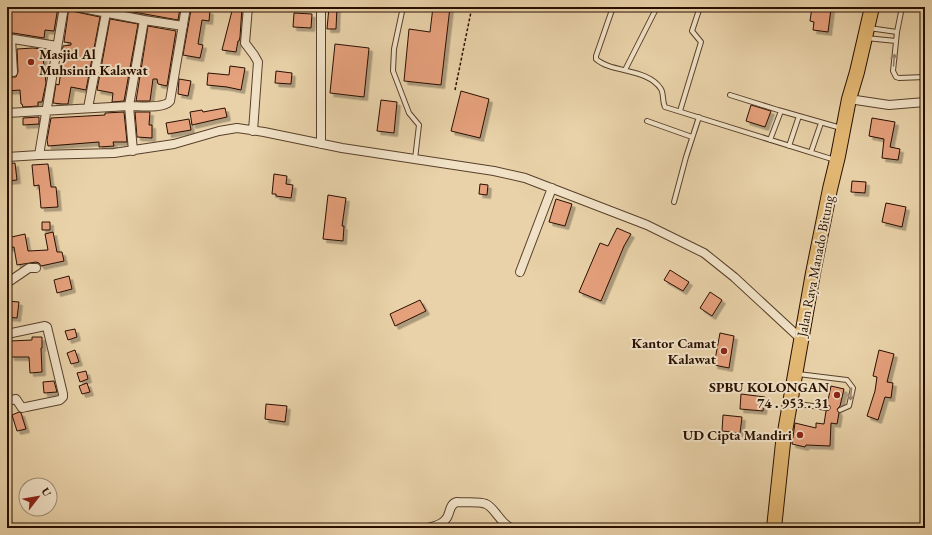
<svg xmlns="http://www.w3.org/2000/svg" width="932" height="535" viewBox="0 0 932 535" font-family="'EB Garamond',serif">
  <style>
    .building { fill: #e5a07b; stroke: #280f01; filter: url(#shadow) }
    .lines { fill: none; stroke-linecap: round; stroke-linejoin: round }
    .lane-casing { stroke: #58402b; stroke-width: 6 }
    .street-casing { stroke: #58402b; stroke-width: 10 }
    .highway-casing { stroke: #280f01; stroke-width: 16 }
    .path { stroke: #280f01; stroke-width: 1.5; stroke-dasharray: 3 2; stroke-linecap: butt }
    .lane { stroke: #f1e2c7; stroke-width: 4 }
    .street { stroke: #f1e2c7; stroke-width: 8 }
    .highway { stroke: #e4b974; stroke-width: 14 }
    .oneway { stroke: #97836e }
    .poi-dot { fill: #8f2418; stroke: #f1e2c7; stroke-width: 1.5 }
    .labels { text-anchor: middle; stroke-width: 4; stroke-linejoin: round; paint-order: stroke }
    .poi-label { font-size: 14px; font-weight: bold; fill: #280f01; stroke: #f1e2c7; text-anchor: end }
    .street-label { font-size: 14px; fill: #280f01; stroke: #f1e2c7 }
  </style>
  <defs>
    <filter id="shadow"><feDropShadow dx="3.5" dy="3.5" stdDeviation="0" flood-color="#0004"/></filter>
  </defs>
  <rect width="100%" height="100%" fill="#e9d2a9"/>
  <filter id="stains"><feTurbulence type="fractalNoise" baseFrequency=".005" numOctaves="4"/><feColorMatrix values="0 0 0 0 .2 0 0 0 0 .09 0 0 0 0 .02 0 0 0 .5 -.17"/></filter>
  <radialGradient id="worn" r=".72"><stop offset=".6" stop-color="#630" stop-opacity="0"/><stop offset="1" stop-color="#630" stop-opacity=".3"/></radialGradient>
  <path class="building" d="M7,7H58L54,31L45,30L44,38L7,32Z
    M69,7H72L73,11L76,12L100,17L86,90L71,87L68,104H62L53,103L56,84L59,85L63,55H62L63,46L71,45V43L64,42Z
    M106,7H176L180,8L178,20Z
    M233,7H242L240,37L239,41H238L236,52L222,50Z
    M329,7H337L336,29H327Z
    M433,7H450L441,85L404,81L409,29L430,32Z
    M812,7L831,9L828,32L813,30L814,22L810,21Z
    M195,8L210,11L209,21L202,20L198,44L203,45L200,58L183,55L191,10L194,11Z
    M294,13L312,14L311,28L293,27Z
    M110,19L138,24L124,101L112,102L113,93L97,90Z
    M148,26L176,31L167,86L158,84L157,79H153L150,101H136Z
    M335,44L369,48L364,97L330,93Z
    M33,48L42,49L46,83L42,102H38V106L23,107L22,104H21L20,90L7,91V64L9,75L11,77H16L18,72L17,49Z
    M230,66L245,68L241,90L227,87L207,85L208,73L229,75Z
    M276,71L292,73L291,84L275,83Z
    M179,79L191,81L188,96L178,94Z
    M461,91L489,99L480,138L451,131Z
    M381,100L397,102L394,133L377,131Z
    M751,105L771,111L765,127L746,121Z
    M225,108L227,117L192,125L190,112L202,110L203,112Z
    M124,112L127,142H113L114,146L99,147V142L48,146L47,140L51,118L105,115V113Z
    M135,112H150L149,125H152V138L137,137Z
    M39,117V124L23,125V118Z
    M872,118L895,122L890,147L900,149L898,160L882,158L884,139L869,136Z
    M189,119L191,130L168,134L166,123Z
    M15,163L17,180L7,181V164Z
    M48,164L51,187H56L58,207L41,208L39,185L34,186L32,165Z
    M274,174L287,176L286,184L293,185L291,198L276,196V194H272Z
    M852,181L866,182L865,193L851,192Z
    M480,184L488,185L487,195L479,194Z
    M328,195L346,198L342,226H344L343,241L323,239Z
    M556,199L572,204L565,226L549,222Z
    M886,203L906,207L902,227L882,222Z
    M42,222H50V230H42Z
    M617,228L631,234L624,246L601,301L579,292L600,243L608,246Z
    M53,232L57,252H62L64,261L41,266L39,263L36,262L17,265L14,247L7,248V238L25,234L28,251L48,250L45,234Z
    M670,270L689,282L683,291L664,280Z
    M69,276L72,289L57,293L54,280Z
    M710,292L722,300L712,316L700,308Z
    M420,300L426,311L395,326L390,314Z
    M8,301L19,302L17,318L7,317Z
    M75,329L77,337L68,340L65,331Z
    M720,333L734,336L729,368L714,365Z
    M32,337H42V348H41L42,372L30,373L29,357H11L10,341L32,340Z
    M75,350L79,362L71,364L67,353Z
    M879,350L894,354L887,382L893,383L891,398L885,397L878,420L867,416L875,391L877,377L873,376Z
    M86,371L88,379L80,382L77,373Z
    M54,381L57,392L44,393L43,382Z
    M87,383L90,392L82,394L79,386Z
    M831,386L844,389L840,406L837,409L839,413L837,424L831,423L830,446L806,445L805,447L792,444L795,423L816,428V423L824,424L826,411L830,409V406L827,405Z
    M741,394L765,397L763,411L740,409Z
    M266,404L287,406L285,422L265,419Z
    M19,412L21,413L26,429L17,431L12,415Z
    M723,415L742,417L740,433L722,431Z"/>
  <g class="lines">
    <defs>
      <path id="lane" d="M403,7L394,49L393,71L409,113L419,125L415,159
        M613,7L596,56V59C611,73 648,68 661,89C664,94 662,101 665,107L835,160
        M902,7L897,32L893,71L896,77L899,78L925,77
        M869,28L897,32
        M866,38L896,41
        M625,70L657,7
        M730,95L778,110L841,128
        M680,111L701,42L692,31L699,10
        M647,121L692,137
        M770,140L781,111
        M789,146L799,116
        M811,152L821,123
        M674,202L686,157L699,117
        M798,374L847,380L853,388L849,406L840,410
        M791,403L827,408"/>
      <path id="street" d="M77,7L144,20L129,106C140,106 164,109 170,101L186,7
        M248,7L245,43L254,55L258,62L253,131
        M144,20L183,26
        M7,38L57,46
        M11,39L13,72
        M849,99L889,105L925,102
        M88,108L106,13
        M7,113L129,106L133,151
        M321,144V7
        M39,155L64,7
        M7,157L39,155L114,153L174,144L219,131L237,128L264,132L342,148L494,171L525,178L647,225L704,253L734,277L801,339
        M520,272L552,188
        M7,283L29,268H36
        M7,334L45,326L47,327L63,394V397L60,400L26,407L22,408L16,399L7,401
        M7,427V431
        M428,528C434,526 441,525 445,520C451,515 448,504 457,502C465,503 478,501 486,504C495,508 500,523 511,528"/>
      <path id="highway" d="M774,528L783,443L813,273L830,189L838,156L849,99L857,72L872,7"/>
    </defs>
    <use href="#lane" class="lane-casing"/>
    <use href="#street" class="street-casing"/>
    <use href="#highway" class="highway-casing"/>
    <path class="path" d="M455,90L472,7"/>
    <use href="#lane" class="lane"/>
    <use href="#street" class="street"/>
    <use href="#highway" class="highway"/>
  </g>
  <defs><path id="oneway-shaft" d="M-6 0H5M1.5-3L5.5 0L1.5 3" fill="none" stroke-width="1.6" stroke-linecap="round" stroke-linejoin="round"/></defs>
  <g class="oneway">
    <use href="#oneway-shaft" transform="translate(894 60) rotate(-85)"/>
    <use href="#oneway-shaft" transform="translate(851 394) rotate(95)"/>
  </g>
  <g class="poi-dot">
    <circle cx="31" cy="62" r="4"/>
    <circle cx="724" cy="351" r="4"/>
    <circle cx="837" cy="395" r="4"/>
    <circle cx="800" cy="435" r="4"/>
  </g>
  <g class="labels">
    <g class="poi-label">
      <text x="39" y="59" text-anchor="start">Masjid Al<tspan x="39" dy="16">Muhsinin Kalawat</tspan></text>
      <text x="716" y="348">Kantor Camat<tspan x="716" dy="16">Kalawat</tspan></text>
      <text x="829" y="392">SPBU KOLONGAN<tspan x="829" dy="16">74 . 953 . 31</tspan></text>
      <text x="792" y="440">UD Cipta Mandiri</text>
    </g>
    <g class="street-label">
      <text transform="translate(815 266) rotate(-79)" y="5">Jalan Raya Manado Bitung</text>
    </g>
  </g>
  <rect width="932" height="535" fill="none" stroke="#e9d2a9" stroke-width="24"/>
  <rect x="8" y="8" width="916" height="519" fill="none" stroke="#280f01" stroke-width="2"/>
  <rect x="12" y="12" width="908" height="511" fill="none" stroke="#280f01"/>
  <g transform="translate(38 497) rotate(59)"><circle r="19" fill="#f1e2c7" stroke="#a18e78"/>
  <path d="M0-3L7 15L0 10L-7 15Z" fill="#8f2418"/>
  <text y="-6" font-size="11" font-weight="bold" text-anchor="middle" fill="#280f01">U</text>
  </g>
  <rect width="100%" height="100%" filter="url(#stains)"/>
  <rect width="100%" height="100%" fill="url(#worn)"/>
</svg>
